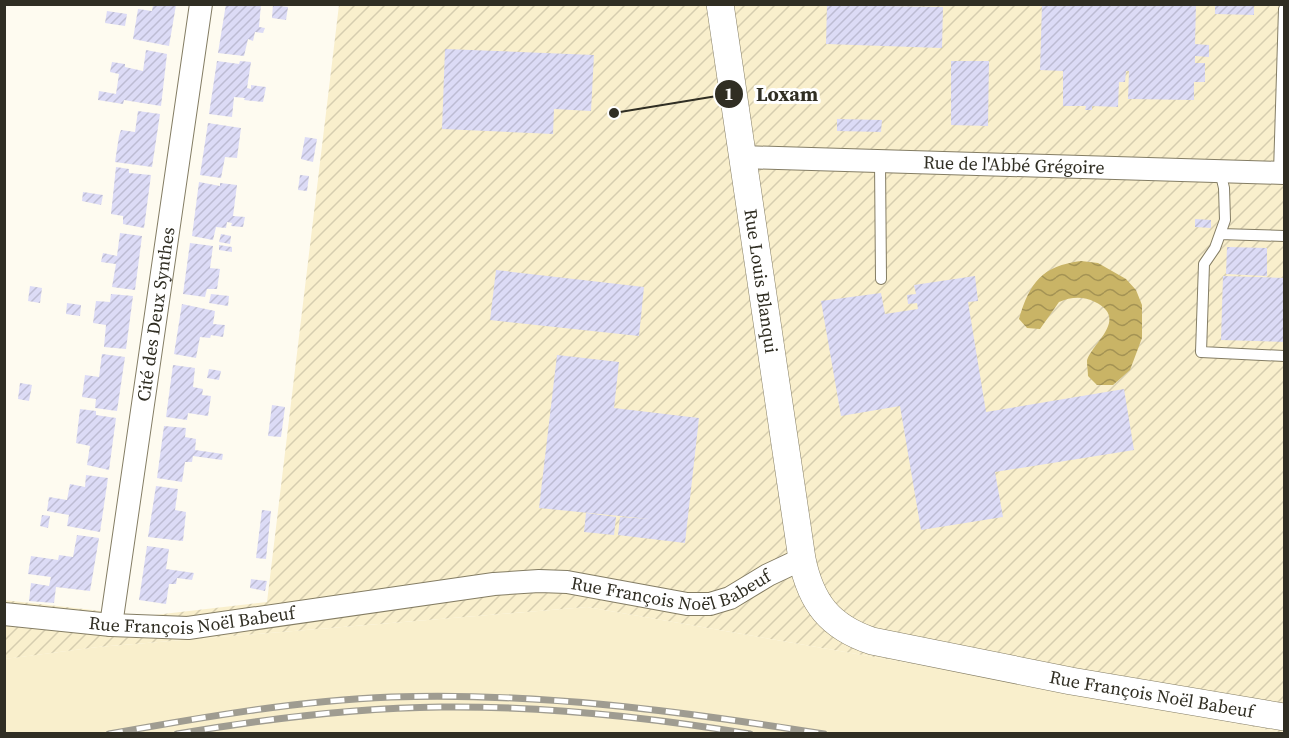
<svg xmlns="http://www.w3.org/2000/svg" width="1289" height="738" viewBox="0 0 1289 738" font-family="'Source Serif 4',serif">
  <style>
    .built { fill: #f9efcc }
    .industrial { fill: url(#industrial-furrows) }
    .water { fill: url(#water-waves) }
    .building { fill: url(#building-hatch) }
    .lines { fill: none; stroke-linecap: round; stroke-linejoin: round }
    .service-casing { stroke: #847d64; stroke-width: 12 }
    .minor-casing { stroke: #847d64; stroke-width: 24 }
    .tertiary-casing { stroke: #847d64; stroke-width: 28 }
    .service { stroke: #fff; stroke-width: 10 }
    .minor { stroke: #fff; stroke-width: 22 }
    .tertiary { stroke: #fff; stroke-width: 27 }
    .rail-casing { stroke: #9f9c91; stroke-width: 7 }
    .rail { stroke: #fff; stroke-width: 4.5; stroke-dasharray: 14; stroke-linecap: butt }
    .labels { text-anchor: middle; stroke-width: 6; stroke-linejoin: round; paint-order: stroke }
    .street-label { font-size: 18px; fill: #302e23; stroke: #fff }
    .leader { fill: none; stroke: #302e23; stroke-width: 2 }
    .callout-dot { fill: #302e23; stroke: #fff; stroke-width: 2 }
    .mark-label { font-size: 18px; text-anchor: middle; font-weight: bold; fill: #fff }
    .callout-label { font-size: 20px; text-anchor: middle; font-weight: bold; fill: #302e23; stroke: #fff; stroke-width: 6; stroke-linejoin: round; paint-order: stroke }
  </style>
  <defs>
    <pattern id="industrial-furrows" width="10" height="10" patternUnits="userSpaceOnUse" patternTransform="scale(1.5)"><rect width="10" height="10" fill="#f9efcc"/><path d="M-1 1l2-2M0 10L10 0M9 11l2-2" fill="none" stroke="#d6cdaf"/></pattern>
    <pattern id="water-waves" width="16" height="10" patternUnits="userSpaceOnUse" patternTransform="scale(1.5)"><rect width="16" height="10" fill="#c9b466"/><path d="M0 5q4-4 8 0t8 0" fill="none" stroke="#a49354"/></pattern>
    <pattern id="building-hatch" width="6" height="6" patternUnits="userSpaceOnUse" patternTransform="scale(1.5)"><rect width="6" height="6" fill="#dcdbf6"/><path d="M-1 1l2-2M0 6l6-6M5 7l2-2" fill="none" stroke="#bdbcd3"/></pattern>
  </defs>
  <rect width="100%" height="100%" fill="#fefbf0"/>
  <path class="built" d="M587,607L1092,695L1284,733H5L4,659L98,647Z"/>
  <path class="industrial" d="M339,5H1284V733L1092,695L587,607L98,647L5,659L4,600L146,616L267,602Z"/>
  <path class="water" d="M1081,261L1098,263L1126,279L1136,290L1142,305V338L1130,370L1113,385H1097L1088,376C1088,372 1087,366 1087,361C1091,344 1130,319 1095,302C1083,296 1071,297 1059,302L1040,329L1027,328L1019,319C1030,282 1042,266 1081,261Z"/>
  <path class="building" d="M226,4H261L259,27L265,28L263,33L255,32L253,41L248,39L244,56L218,53Z
    M1042,4H1196L1195,44L1209,45V57L1195,56V63H1205V82H1194V100L1128,99L1129,71H1126L1125,82H1119L1118,107L1092,106V110H1085L1086,106H1063V71L1040,70Z
    M1215,4H1254V15L1215,14Z
    M153,5H176L169,46L133,39L138,9L152,11Z
    M273,5L288,7L286,20L272,18Z
    M827,5L943,7L942,48L826,44Z
    M107,11L127,14L125,26L105,23Z
    M445,49L594,55L591,111L554,109L553,134L442,129Z
    M146,50L167,54L161,106L124,100L123,104L98,100L99,91L116,94L119,74L110,72L112,62L125,64V67L143,71Z
    M217,61L239,64L240,61L251,62L247,88L251,89V85L266,87L263,102L244,100L245,98L234,97L232,117L209,114Z
    M951,61H989L988,126L951,125Z
    M138,111L160,114L152,167L115,162L119,136L121,130L135,132Z
    M837,119L882,120L881,132L837,131Z
    M208,123L241,128L237,158L225,157L221,178L200,175Z
    M305,137L317,139L313,162L301,159Z
    M116,167L129,169V173L151,175L144,228L123,224V216L111,214Z
    M300,175L309,176L307,191L298,190Z
    M199,182L220,186V183L237,185L233,216L245,217L243,227L231,226L232,223L227,222L226,228L216,227L213,240L192,236Z
    M83,192L103,195L101,205L82,201Z
    M1195,219L1211,220V228L1195,227Z
    M120,233L142,236L135,290L112,287L116,264L101,262L103,253L117,256Z
    M221,234L231,236L230,244L219,242Z
    M190,243L213,246L210,268L220,269L217,289H207L205,297L183,294Z
    M219,245L232,247V252L219,250Z
    M1227,247L1267,248V276L1226,274Z
    M496,270L644,287L639,336L490,320Z
    M975,276L978,301L968,302L986,412L1124,389L1134,450L995,472L1003,517L921,530L900,406L841,416L821,301L881,293L885,314L918,309L917,303L908,304L907,295L916,294L914,285Z
    M1223,276L1284,278V342L1221,340Z
    M30,286L42,288L40,303L28,301Z
    M111,294L133,296L126,349L104,347L106,325L93,323L96,301L110,302Z
    M211,294L229,296L228,306L209,303Z
    M67,303L81,305L80,316L66,314Z
    M182,304L215,311L213,324L225,325L223,337L211,335L210,338L200,337L196,358L174,354Z
    M102,354L125,357L117,411L95,408L96,399L82,397L85,375L99,377Z
    M557,355L619,362L614,408L699,418L685,543L618,535L620,517L650,519L539,508Z
    M173,365L195,368L193,387L203,389L202,395L211,396L208,416L188,413L187,420L166,417Z
    M209,369L221,371L219,380L207,378Z
    M20,383L32,385L29,401L18,399Z
    M272,405L285,407L281,437L268,436Z
    M80,409L96,411V415L116,418L109,470L87,465L90,446L76,443Z
    M164,426L186,428L185,437L196,439L195,450L223,454L222,460L193,456L192,462H185L182,482L157,478Z
    M86,475L108,478L100,532L67,526L69,515L47,511L49,497L67,500L70,484L85,487Z
    M156,486L178,489L175,510L186,512L183,541L148,537Z
    M262,510L271,511L266,559L256,558Z
    M586,513L616,517L614,535L584,532Z
    M42,515L50,516L48,528L40,526Z
    M77,535L99,538L90,591L56,587L54,603L29,601L31,583L49,586L51,577L28,574L31,556L58,560L59,555L73,557Z
    M147,546L169,549L166,569L194,573L192,580L177,578L176,584H169L166,604L139,600Z
    M251,579L267,581L265,591L250,588Z"/>
  <g class="lines">
    <defs>
      <path id="service" d="M880,161L881,279
        M1220,171L1224,188L1225,220L1215,248L1204,264L1201,352L1284,356
        M1279,172L1284,9
        M1220,234L1284,236"/>
      <g id="minor">
        <path id="s1" d="M742,157L1284,173"/>
        <path id="s2" d="M4,614L111,625L188,628L494,584L539,581L567,582L687,604H710L730,598L768,575L802,559"/>
        <path id="s3" d="M111,625L201,4"/>
      </g>
      <g id="tertiary">
        <path id="s4" d="M720,4L802,559C811,603 830,627 872,641L1071,681L1284,717"/>
      </g>
    </defs>
    <use href="#service" class="service-casing"/>
    <use href="#minor" class="minor-casing"/>
    <use href="#tertiary" class="tertiary-casing"/>
    <use href="#service" class="service"/>
    <use href="#minor" class="minor"/>
    <use href="#tertiary" class="tertiary"/>
    <defs>
      <path id="rail" d="M109,734C203,717 296,701 391,697C537,692 680,711 824,734
        M177,734C264,719 352,708 441,707C544,706 648,717 750,734"/>
    </defs>
    <use href="#rail" class="rail-casing"/>
    <use href="#rail" class="rail"/>
  </g>
  <g class="labels">
    <g class="street-label">
      <text dy="6" stroke="none"><textPath href="#s1" startOffset="272">Rue de l'Abbé Grégoire</textPath></text>
      <text dy="6" stroke="none"><textPath href="#s4" startOffset="280">Rue Louis Blanqui</textPath></text>
      <text dy="6" stroke="none"><textPath href="#s3" startOffset="314">Cité des Deux Synthes</textPath></text>
      <text dy="6" stroke="none"><textPath href="#s2" startOffset="675">Rue François Noël Babeuf</textPath></text>
      <text dy="6" stroke="none"><textPath href="#s2" startOffset="189">Rue François Noël Babeuf</textPath></text>
      <text dy="6" stroke="none"><textPath href="#s4" startOffset="960">Rue François Noël Babeuf</textPath></text>
    </g>
  </g>
  <path class="leader" d="M614 113L729 94"/>
  <g class="callout-dot">
    <circle cx="614" cy="113" r="6"/>
    <circle cx="729" cy="94" r="15"/>
  </g>
  <g class="mark-label">
    <text x="729" y="100">1</text>
  </g>
  <g class="callout-label">
    <text x="787" y="101">Loxam</text>
  </g>
  <rect width="1289" height="738" fill="none" stroke="#302e23" stroke-width="12"/>
</svg>
